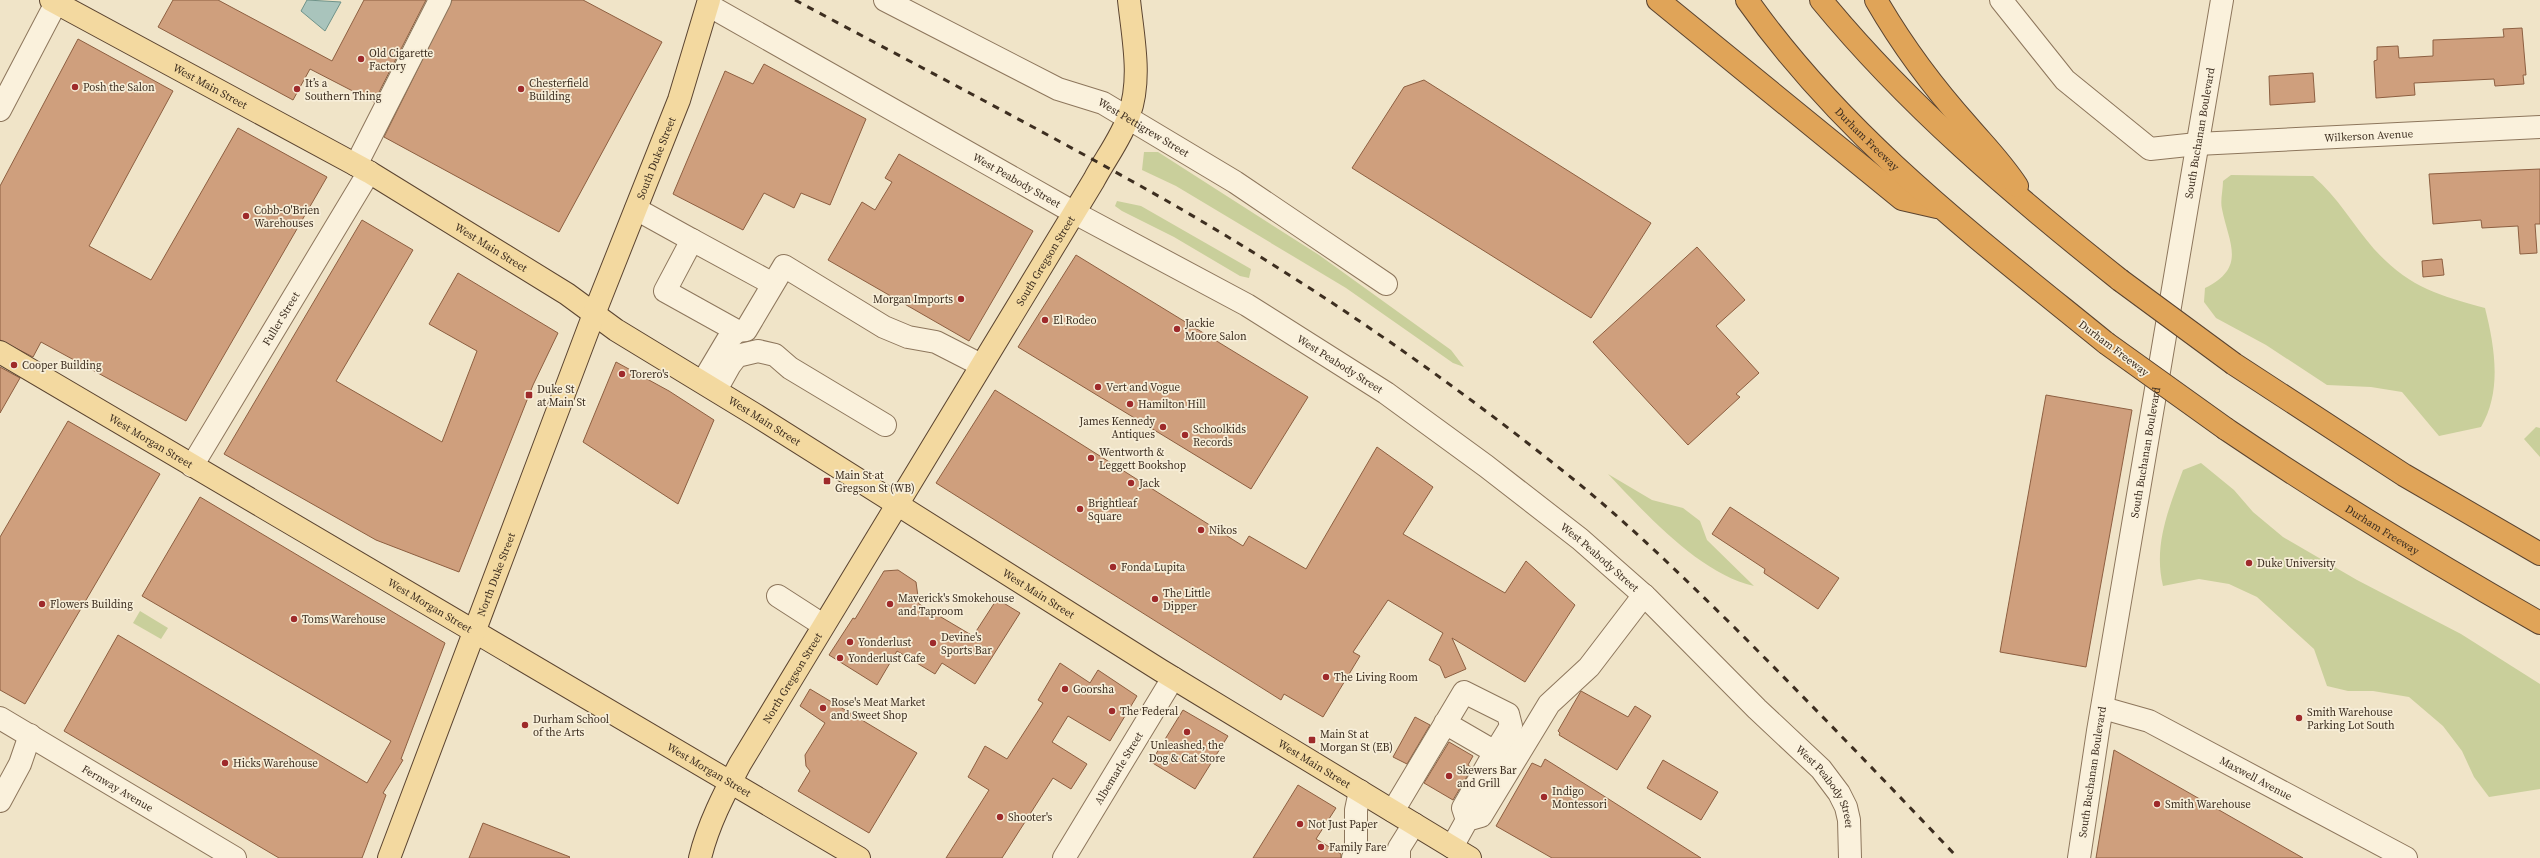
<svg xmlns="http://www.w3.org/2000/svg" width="2540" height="858" viewBox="0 0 2540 858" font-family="'Source Serif 4',serif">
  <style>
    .green { fill: #c9cf9b }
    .water { fill: #a9c4bc; stroke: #6f938a }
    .building { fill: #cf9f7d; stroke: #8d5f41 }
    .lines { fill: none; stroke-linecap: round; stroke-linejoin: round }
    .minor-casing { stroke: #8d765c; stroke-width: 24 }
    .major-casing { stroke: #5b4430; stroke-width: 24 }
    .highway-casing { stroke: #5b4430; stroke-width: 24 }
    .minor { stroke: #faf1dc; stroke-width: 22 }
    .major { stroke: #f3d9a0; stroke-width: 22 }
    .highway { stroke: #e0a458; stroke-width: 22 }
    .rail { stroke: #3d2e20; stroke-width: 3; stroke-dasharray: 7 7; stroke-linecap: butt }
    .highway-bridge-casing { stroke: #5b4430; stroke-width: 24; stroke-linecap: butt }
    .highway-bridge { stroke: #e0a458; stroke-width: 22 }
    .poi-dot { fill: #9e2a2b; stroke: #f7eed8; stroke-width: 1.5 }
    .labels { text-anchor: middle; stroke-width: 3.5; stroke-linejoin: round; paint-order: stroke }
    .poi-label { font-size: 11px; fill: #3d2e20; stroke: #f7eed8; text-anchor: start }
    .street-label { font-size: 11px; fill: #3d2e20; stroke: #f7eed8 }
  </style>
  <rect width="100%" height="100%" fill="#f0e4c8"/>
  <path class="green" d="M1144,152H1158L1319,255L1451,350L1464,367L1453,363L1346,288L1176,186L1142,170Z
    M2231,175L2313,176C2338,197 2353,225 2374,249C2409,287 2437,295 2485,308C2495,348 2502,391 2481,427L2439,436L2402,392L2371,387L2327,385L2266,345L2216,318L2204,302L2205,288C2247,267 2229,244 2222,209C2220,201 2223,190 2223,181Z
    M1117,201L1141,206L1251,269L1249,278L1240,276L1174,237L1122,211L1115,206Z
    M2536,427L2540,428V457L2524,439Z
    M2201,463L2234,490L2253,512L2283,537L2357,580L2461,634L2540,684V789L2489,797L2474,777L2462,751L2443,726L2409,697L2373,691H2348L2327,686L2314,649L2257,597L2229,584L2199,579L2163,586C2153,545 2169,508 2183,470Z
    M1608,474L1652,500L1683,508L1700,521L1707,540L1754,586C1700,574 1646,514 1608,474Z
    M140,611L168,628L161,639L133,623Z"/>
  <path class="water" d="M307,0L341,2L325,31L301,11Z"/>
  <path class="building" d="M173,0H218L332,61L364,0H426L374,102L310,69L293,100L158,27Z
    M452,0H583L662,42L559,232L384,137Z
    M2522,28L2526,75H2523L2524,84L2495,86L2494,79L2414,83L2415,95L2376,98L2374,61L2377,60V47L2398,46L2399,58L2433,56V40L2504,37L2503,29Z
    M78,39L173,91L89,246L151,280L238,128L327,177L186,421L41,342L33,357L0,340V186Z
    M764,64L866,119L830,205L801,193L794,208L764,193L743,230L673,194L725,71L753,84Z
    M2313,73L2315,102L2270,105L2269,76Z
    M1424,80L1651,223L1591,318L1352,168L1404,87Z
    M899,154L1033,231L969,341L828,260L862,202L875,210L892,182L885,178Z
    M2540,169V224H2535L2537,253L2520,254L2518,226L2482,228L2481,220L2433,224L2429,174Z
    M362,220L413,250L336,381L442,442L477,351L429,324L458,273L558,333L533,385L459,572L376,540L224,454Z
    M1697,247L1745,300L1716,326L1759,373L1736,394L1740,397L1688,445L1593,342Z
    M1076,255L1308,397L1251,489L1018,347Z
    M2442,259L2444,275L2423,277L2422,261Z
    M616,362L669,391L714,420L678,504L583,442Z
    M0,367L20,378L0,413Z
    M995,390L1243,546L1249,536L1306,569L1377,447L1433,487L1403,534L1505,593L1526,561L1575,605L1525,682L1452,638L1466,669L1445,678L1440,666L1429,660L1443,633L1388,600L1353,652L1360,656L1323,717L1284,694L1281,700L936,483Z
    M2046,395L2132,410L2086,667L2000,652Z
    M68,421L160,474L25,704L0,690V537Z
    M200,497L445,643L401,759L403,760L383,793L386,795L362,858H279L64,731L118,635L367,783L391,741L142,596Z
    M1730,507L1839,578L1818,609L1764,573L1765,569L1712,534Z
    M898,570L916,582L919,604L973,636L997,599L1020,613L975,684L942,663L935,674L897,651L877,685L829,655L853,618L855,619L884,571Z
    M1060,663L1090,683L1098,670L1137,696L1110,741L1068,716L1052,742L1087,764L1071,789L1053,778L1002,858H946L989,790L968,777L985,746L1007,759L1043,703L1038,700Z
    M810,689L917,753L869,833L798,791L810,771L806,766L805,755L825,723L800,706Z
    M1581,691L1628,717L1635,706L1651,716L1617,770L1559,735L1560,733L1558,731Z
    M1183,710L1228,736L1195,789L1151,762Z
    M1415,717L1430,725L1407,764L1393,757Z
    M1449,742L1473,756L1468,765L1472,768L1453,800L1424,783Z
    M2114,750L2303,858H2096Z
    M1545,759L1596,791L1701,858H1552L1496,826L1532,763L1541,767Z
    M1663,760L1718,792L1701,820L1647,788Z
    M1298,785L1336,808L1316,839L1341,854V858H1253Z
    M483,823L570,857L569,858H469Z"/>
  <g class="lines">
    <defs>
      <g id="minor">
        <path id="s1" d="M885,0L1058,89L1103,103L1235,182L1386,284"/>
        <path id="s2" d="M2001,0L2065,80L2150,149L2197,144L2540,127"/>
        <path id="s3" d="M708,5L1073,212L1247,305L1386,393L1486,466L1580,539L1647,598L1757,709L1821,769L1839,793L1846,807L1849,820L1850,858"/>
        <path d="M0,110L56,3"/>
        <path d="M356,165L440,0"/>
        <path d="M636,209L692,240"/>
        <path d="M773,284L692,240L665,291L737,331L746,330L784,266L884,327L908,337L936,342L981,365"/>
        <path d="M705,378L727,341L737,331"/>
        <path d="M716,390L730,365L737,356L758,351L775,355L790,368L885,425"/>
        <path id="s4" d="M192,466L369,172"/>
        <path d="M778,596L823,625"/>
        <path id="s5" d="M2103,708L2149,721L2406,858"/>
        <path id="s6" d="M0,718L235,858"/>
        <path d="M0,801L20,764L30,735"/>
        <path d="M1393,811L1464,692L1508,714L1511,726L1495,752L1445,723"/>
        <path d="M1467,820L1463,808L1495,752"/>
        <path d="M1452,847L1467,820L1481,816L1549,704L1589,667L1644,595"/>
        <path d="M1356,855L1392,858"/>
        <path id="s7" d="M1064,858L1173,678"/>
        <path d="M1353,858L1356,855V810L1360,791"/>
        <path d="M1399,858V848L1414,824"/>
        <path id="s8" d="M2079,858L2098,731L2222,0"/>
      </g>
      <g id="major">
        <path id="s9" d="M51,0L369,172L567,294L616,330L754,414L1160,670L1470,858"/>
        <path id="s10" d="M0,352L859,858"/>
        <path id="s11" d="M389,858L594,314L679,100L709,0"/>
        <path id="s12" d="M700,858C708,825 724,794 740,764L1094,180C1105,159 1122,137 1129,115C1142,79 1133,38 1129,0"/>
      </g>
      <g id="highway">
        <path d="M1658,0L1902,199L1937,207"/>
        <path id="s13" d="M1747,0C1844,138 1977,238 2106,343"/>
        <path d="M1821,0C1908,106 2012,194 2120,280"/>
        <path d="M1876,0C1902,45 1934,88 1968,126C1986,147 2002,163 2017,186"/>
        <path d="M2234,364L2404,475L2540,554"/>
        <path id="s14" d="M2226,429C2328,498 2433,562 2540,623"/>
      </g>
    </defs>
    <use href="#minor" class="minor-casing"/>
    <use href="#major" class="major-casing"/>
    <use href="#highway" class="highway-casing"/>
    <use href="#minor" class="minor"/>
    <use href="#major" class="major"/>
    <use href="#highway" class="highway"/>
    <path class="rail" d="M795,0C909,61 1024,121 1137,184C1291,270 1441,372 1578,483C1633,528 1683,577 1734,627C1810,703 1884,780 1958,858"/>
    <defs>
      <path id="highway-bridge" d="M2120,280L2234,364
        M2106,343L2226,429"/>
    </defs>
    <use href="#highway-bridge" class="highway-bridge-casing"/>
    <use href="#highway-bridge" class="highway-bridge"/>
  </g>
  <g class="poi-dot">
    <circle cx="361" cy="59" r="4"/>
    <circle cx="75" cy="87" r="4"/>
    <circle cx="297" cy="89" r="4"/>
    <circle cx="521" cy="89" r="4"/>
    <circle cx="246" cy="216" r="4"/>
    <circle cx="961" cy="299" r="4"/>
    <circle cx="1045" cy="320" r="4"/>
    <circle cx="1177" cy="329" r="4"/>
    <circle cx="14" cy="365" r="4"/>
    <circle cx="622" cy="374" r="4"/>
    <circle cx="1098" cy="387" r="4"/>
    <rect x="525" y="391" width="8" height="8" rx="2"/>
    <circle cx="1130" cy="404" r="4"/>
    <circle cx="1163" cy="427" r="4"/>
    <circle cx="1185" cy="435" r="4"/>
    <circle cx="1091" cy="458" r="4"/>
    <rect x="823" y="477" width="8" height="8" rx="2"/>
    <circle cx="1131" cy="483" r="4"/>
    <circle cx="1080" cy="509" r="4"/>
    <circle cx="1201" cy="530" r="4"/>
    <circle cx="2249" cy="563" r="4"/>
    <circle cx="1113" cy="567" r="4"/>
    <circle cx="1155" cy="599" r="4"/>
    <circle cx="42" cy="604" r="4"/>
    <circle cx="890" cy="604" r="4"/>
    <circle cx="294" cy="619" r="4"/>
    <circle cx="850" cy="642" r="4"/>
    <circle cx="933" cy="643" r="4"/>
    <circle cx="840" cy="658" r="4"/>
    <circle cx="1326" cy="677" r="4"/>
    <circle cx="1065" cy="689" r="4"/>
    <circle cx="823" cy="708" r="4"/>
    <circle cx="1112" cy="711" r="4"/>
    <circle cx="2299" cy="718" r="4"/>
    <circle cx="525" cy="725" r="4"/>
    <circle cx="1187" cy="732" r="4"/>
    <rect x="1308" y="736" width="8" height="8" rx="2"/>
    <circle cx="225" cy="763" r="4"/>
    <circle cx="1449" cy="776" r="4"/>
    <circle cx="1544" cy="797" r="4"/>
    <circle cx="2157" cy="804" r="4"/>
    <circle cx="1000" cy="817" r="4"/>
    <circle cx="1300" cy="824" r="4"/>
    <circle cx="1321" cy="847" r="4"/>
  </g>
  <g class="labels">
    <g class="poi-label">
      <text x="369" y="57">Old Cigarette<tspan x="369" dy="13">Factory</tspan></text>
      <text x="305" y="87">It’s a<tspan x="305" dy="13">Southern Thing</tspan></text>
      <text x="529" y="87">Chesterfield<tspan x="529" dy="13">Building</tspan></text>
      <text x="83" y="91">Posh the Salon</text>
      <text x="254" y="214">Cobb-O'Brien<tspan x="254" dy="13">Warehouses</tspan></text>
      <text x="953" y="303" text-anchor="end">Morgan Imports</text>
      <text x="1053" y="324">El Rodeo</text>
      <text x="1185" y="327">Jackie<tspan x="1185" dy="13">Moore Salon</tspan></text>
      <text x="22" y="369">Cooper Building</text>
      <text x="630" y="378">Torero's</text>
      <text x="1106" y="391">Vert and Vogue</text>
      <text x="537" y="393">Duke St<tspan x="537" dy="13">at Main St</tspan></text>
      <text x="1138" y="408">Hamilton Hill</text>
      <text x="1155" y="425" text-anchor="end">James Kennedy<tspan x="1155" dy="13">Antiques</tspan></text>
      <text x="1193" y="433">Schoolkids<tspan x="1193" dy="13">Records</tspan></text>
      <text x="1099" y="456">Wentworth &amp;<tspan x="1099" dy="13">Leggett Bookshop</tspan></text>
      <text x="835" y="479">Main St at<tspan x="835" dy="13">Gregson St (WB)</tspan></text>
      <text x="1139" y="487">Jack</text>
      <text x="1088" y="507">Brightleaf<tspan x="1088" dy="13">Square</tspan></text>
      <text x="1209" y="534">Nikos</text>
      <text x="2257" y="567">Duke University</text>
      <text x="1121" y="571">Fonda Lupita</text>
      <text x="1163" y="597">The Little<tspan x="1163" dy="13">Dipper</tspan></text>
      <text x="898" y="602">Maverick's Smokehouse<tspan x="898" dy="13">and Taproom</tspan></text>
      <text x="50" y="608">Flowers Building</text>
      <text x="302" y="623">Toms Warehouse</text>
      <text x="941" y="641">Devine's<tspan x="941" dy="13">Sports Bar</tspan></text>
      <text x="858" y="646">Yonderlust</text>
      <text x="848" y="662">Yonderlust Cafe</text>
      <text x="1334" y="681">The Living Room</text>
      <text x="1073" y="693">Goorsha</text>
      <text x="831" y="706">Rose's Meat Market<tspan x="831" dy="13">and Sweet Shop</tspan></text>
      <text x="1120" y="715">The Federal</text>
      <text x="2307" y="716">Smith Warehouse<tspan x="2307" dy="13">Parking Lot South</tspan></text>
      <text x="533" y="723">Durham School<tspan x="533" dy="13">of the Arts</tspan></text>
      <text x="1320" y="738">Main St at<tspan x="1320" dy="13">Morgan St (EB)</tspan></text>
      <text x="1187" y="749" text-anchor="middle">Unleashed, the<tspan x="1187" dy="13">Dog &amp; Cat Store</tspan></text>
      <text x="233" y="767">Hicks Warehouse</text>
      <text x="1457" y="774">Skewers Bar<tspan x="1457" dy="13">and Grill</tspan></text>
      <text x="1552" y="795">Indigo<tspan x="1552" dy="13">Montessori</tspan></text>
      <text x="2165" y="808">Smith Warehouse</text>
      <text x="1008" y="821">Shooter's</text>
      <text x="1308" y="828">Not Just Paper</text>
      <text x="1329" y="851">Family Fare</text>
    </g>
    <g class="street-label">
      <text dy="4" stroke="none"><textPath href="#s9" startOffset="181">West Main Street</textPath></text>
      <text dy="4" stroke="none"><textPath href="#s1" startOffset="289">West Pettigrew Street</textPath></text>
      <text dy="4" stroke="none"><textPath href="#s8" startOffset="735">South Buchanan Boulevard</textPath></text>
      <text dy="4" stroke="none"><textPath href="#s2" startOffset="431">Wilkerson Avenue</textPath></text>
      <text dy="4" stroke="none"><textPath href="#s13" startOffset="184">Durham Freeway</textPath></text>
      <text dy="4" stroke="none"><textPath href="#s11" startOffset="749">South Duke Street</textPath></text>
      <text dy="4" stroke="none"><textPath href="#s3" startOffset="355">West Peabody Street</textPath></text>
      <text dy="4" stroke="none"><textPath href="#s9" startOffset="505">West Main Street</textPath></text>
      <text dy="4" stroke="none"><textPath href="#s12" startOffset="691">South Gregson Street</textPath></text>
      <text dy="4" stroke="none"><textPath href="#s4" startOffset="172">Fuller Street</textPath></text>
      <text transform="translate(2114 348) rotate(37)" y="4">Durham Freeway</text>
      <text dy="4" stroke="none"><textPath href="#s3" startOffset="727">West Peabody Street</textPath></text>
      <text dy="4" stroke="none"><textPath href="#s9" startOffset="829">West Main Street</textPath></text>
      <text dy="4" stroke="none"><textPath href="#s10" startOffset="175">West Morgan Street</textPath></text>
      <text dy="4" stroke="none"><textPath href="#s8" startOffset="411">South Buchanan Boulevard</textPath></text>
      <text dy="4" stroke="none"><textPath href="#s14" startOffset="186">Durham Freeway</textPath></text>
      <text dy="4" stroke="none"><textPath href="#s3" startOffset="1051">West Peabody Street</textPath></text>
      <text dy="4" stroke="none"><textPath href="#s11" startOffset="303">North Duke Street</textPath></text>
      <text dy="4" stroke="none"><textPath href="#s9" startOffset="1153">West Main Street</textPath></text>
      <text dy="4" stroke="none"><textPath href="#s10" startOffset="499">West Morgan Street</textPath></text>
      <text dy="4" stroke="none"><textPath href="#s12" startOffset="203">North Gregson Street</textPath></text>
      <text dy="4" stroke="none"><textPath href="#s9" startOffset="1477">West Main Street</textPath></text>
      <text dy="4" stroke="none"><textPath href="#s7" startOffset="105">Albemarle Street</textPath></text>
      <text dy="4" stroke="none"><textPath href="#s10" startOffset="823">West Morgan Street</textPath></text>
      <text dy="4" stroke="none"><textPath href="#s8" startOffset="87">South Buchanan Boulevard</textPath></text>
      <text dy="4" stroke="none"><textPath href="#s5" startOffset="169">Maxwell Avenue</textPath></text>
      <text dy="4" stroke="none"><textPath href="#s6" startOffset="137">Fernway Avenue</textPath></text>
      <text dy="4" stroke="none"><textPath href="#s3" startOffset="1375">West Peabody Street</textPath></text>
    </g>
  </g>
</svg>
